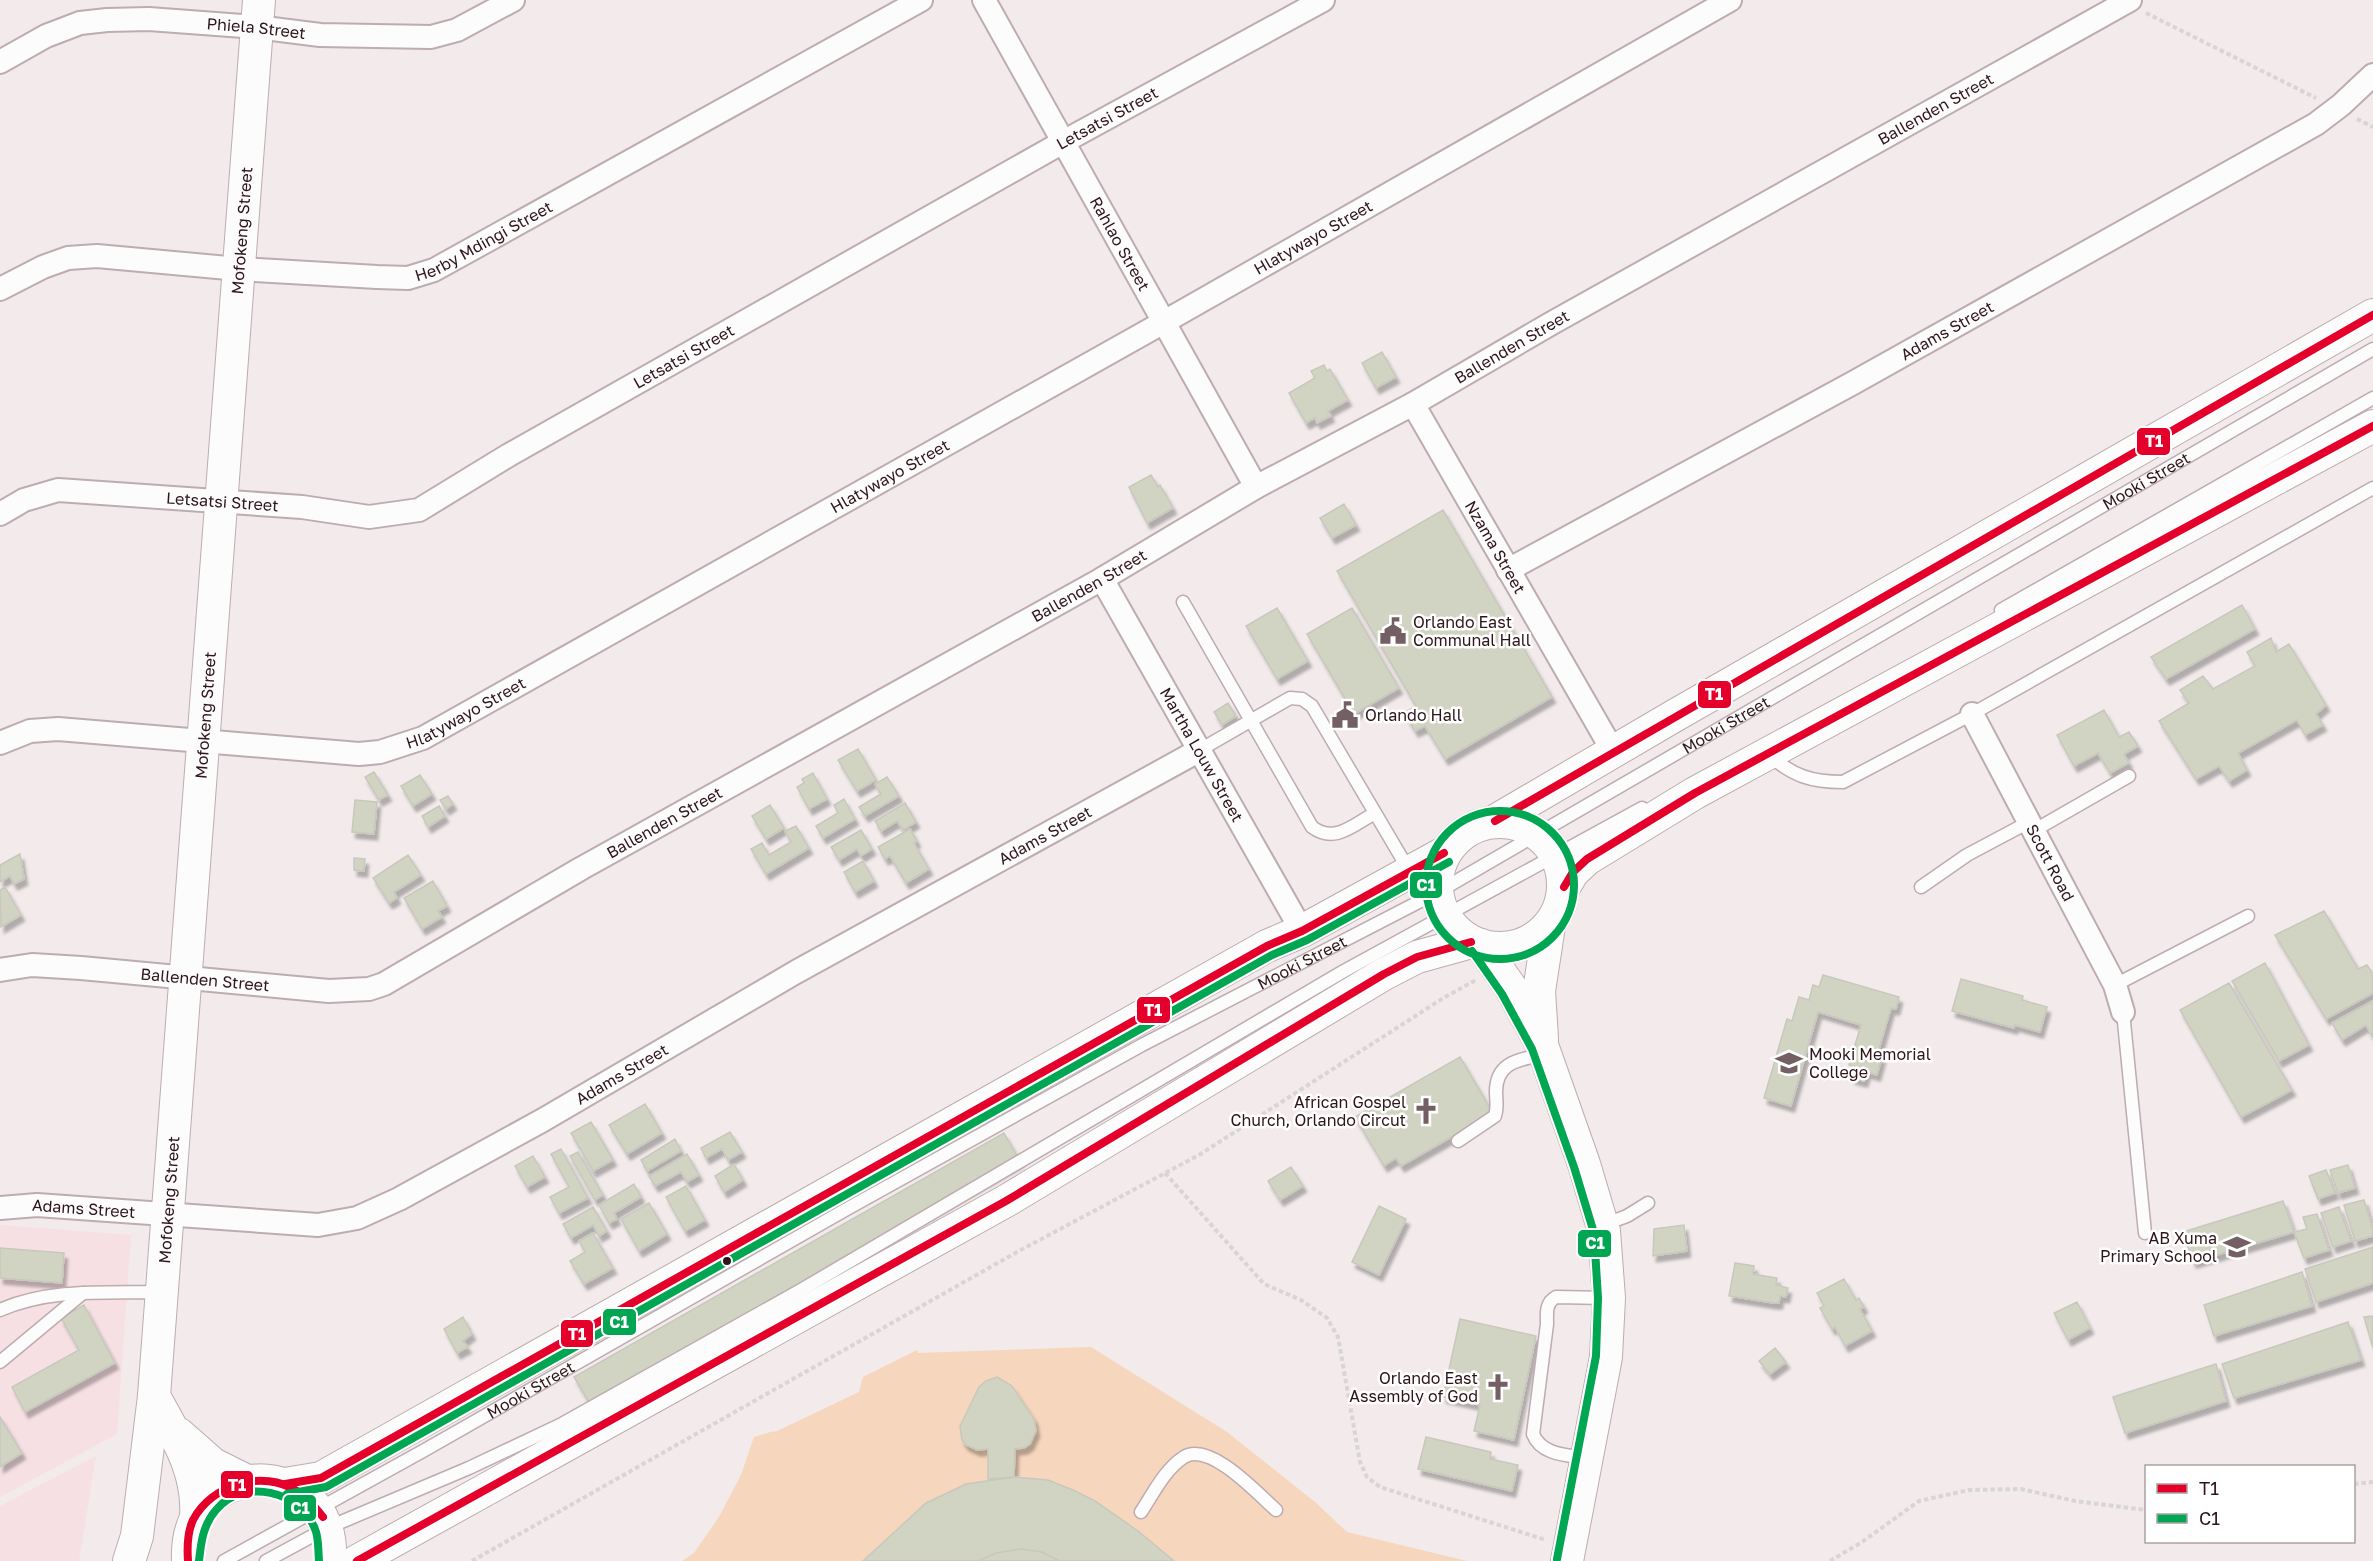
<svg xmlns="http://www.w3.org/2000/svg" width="2373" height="1561" viewBox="0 0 2373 1561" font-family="'Golos Text',sans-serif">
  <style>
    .built { fill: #f6e0e4 }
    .green { fill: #f6d6bc }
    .building { fill: #d1d3c3; stroke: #c8c8bd; stroke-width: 1.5; filter: url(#shadow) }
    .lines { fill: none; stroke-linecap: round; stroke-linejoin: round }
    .lane-casing { stroke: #bdacb0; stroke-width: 15 }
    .street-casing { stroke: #bdacb0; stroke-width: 26 }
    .secondary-casing { stroke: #bdacb0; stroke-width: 34 }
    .path { stroke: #d8d5d5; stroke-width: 4; stroke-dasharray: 4.5 3; stroke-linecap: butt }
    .lane { stroke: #fdfcfc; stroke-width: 12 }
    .street { stroke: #fdfcfc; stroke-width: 22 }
    .secondary { stroke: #fdfcfc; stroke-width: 32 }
    .bus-1-casing { stroke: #fff; stroke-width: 12 }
    .bus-2-casing { stroke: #fff; stroke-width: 12 }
    .bus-1 { stroke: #e4002b; stroke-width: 8 }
    .bus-2 { stroke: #00a651; stroke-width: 8 }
    .bus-dot { fill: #2e141b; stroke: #fff; stroke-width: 2 }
    .labels { text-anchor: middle; stroke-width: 5; stroke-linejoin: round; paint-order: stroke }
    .street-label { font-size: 16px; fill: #2e141b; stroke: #fff }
    .poi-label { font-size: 16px; fill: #2e141b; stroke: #fff; text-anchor: start }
    .line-badge { stroke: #fff; stroke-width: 2 }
    .badge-label { font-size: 16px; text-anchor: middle; font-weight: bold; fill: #fff }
  </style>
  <defs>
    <filter id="shadow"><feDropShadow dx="3.5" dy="6" stdDeviation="1.5" flood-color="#0004"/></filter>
  </defs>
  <rect width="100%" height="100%" fill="#f2eaeb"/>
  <path class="built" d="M0,1225L131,1235L117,1434L0,1497Z
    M96,1456L79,1561H0V1506Z"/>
  <path class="green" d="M1091,1347L1227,1432L1315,1502L1347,1532L1467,1561H682L694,1553L719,1517L741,1475L754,1437L774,1431L775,1432L859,1392L863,1377L917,1350L918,1353Z"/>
  <path class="building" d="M1382,352L1396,377L1376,388L1362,363Z
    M1324,365L1327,371L1330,369L1348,400L1328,411L1331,416L1317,423L1315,418L1306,423L1289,393L1315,378L1311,371Z
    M1151,475L1158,487L1160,485L1173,508L1147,523L1129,487Z
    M1344,504L1356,525L1332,538L1320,518Z
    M1443,510L1552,697L1445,759L1425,726L1415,731L1404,713L1416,706L1337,571Z
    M2242,605L2255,629L2166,679L2151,657Z
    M1277,608L1308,661L1277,679L1246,626Z
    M1352,608L1399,688L1354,714L1307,634Z
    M2271,638L2276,652L2289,644L2326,705L2316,714L2323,725L2305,735L2297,720L2238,753L2247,770L2229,781L2219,766L2196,779L2159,721L2189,703L2180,690L2203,676L2213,689L2255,666L2247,652Z
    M1228,703L1236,716L1222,725L1214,712Z
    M2104,710L2119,737L2129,732L2138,746L2124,754L2129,763L2110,773L2098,753L2074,766L2057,735Z
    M858,749L876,780L857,791L838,760Z
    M374,772L388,795L379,800L365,777Z
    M813,773L827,799L809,809L797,787L804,783L802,779Z
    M420,775L432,794L413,806L401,786Z
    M887,777L899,796L865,816L859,807L881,794L875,784Z
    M448,796L453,804L446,809L440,800Z
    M844,799L855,819L823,838L816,826L838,813L834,805Z
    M355,800L377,802L374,834L352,832Z
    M905,803L916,822L903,830L897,821L881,831L875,821Z
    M770,805L784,828L766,839L752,816Z
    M439,806L445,816L428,827L422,816Z
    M796,826L809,848L766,874L751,849L762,843L769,855L791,842L785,831Z
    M910,829L917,841L914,843L929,869L906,883L890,856L885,859L878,847Z
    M861,830L872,849L861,856L857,849L839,860L831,847Z
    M20,854L24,879L14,884L10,876L0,882V865Z
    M408,855L421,875L394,892L397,898L389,903L373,878Z
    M354,858L365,859L364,871L354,870Z
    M863,861L874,881L855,892L844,872Z
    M433,881L447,906L438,911L442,917L422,929L404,898Z
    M5,887L21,915L1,927L0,890Z
    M2324,911L2358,969L2367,965L2373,974V993L2326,1019L2275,935Z
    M2265,963L2309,1045L2279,1061L2232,981Z
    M1823,975L1899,997L1896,1009L1891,1008L1877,1056L1882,1057L1877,1075L1867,1072L1864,1081L1852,1078L1855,1067L1849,1065L1861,1025L1818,1012L1791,1106L1764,1098L1787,1019L1792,1021L1799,997L1809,1000L1813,985L1819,987Z
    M1961,979L2023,996L2022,1000L2047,1007L2040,1032L2015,1025L2014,1028L1952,1011Z
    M2229,983L2292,1090L2241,1117L2180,1010Z
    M2373,1001V1038L2366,1025L2342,1040L2332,1023Z
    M1460,1057L1493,1113L1401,1166L1396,1158L1384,1166L1355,1117Z
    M645,1104L662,1133L627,1154L609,1125Z
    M591,1122L613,1160L593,1171L571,1133Z
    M730,1132L742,1152L728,1160L722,1149L706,1158L701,1148Z
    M1004,1133L1020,1161L590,1404L574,1377Z
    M675,1139L681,1151L647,1171L641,1160Z
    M561,1149L588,1198L559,1213L550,1197L569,1187L551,1154Z
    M578,1152L603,1195L595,1200L570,1156Z
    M687,1154L699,1175L687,1182L681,1172L655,1186L649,1176Z
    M533,1156L545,1177L527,1187L515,1166Z
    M734,1164L743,1180L724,1192L715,1176Z
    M2348,1165L2355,1188L2338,1193L2330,1170Z
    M1291,1167L1303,1186L1280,1200L1268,1181Z
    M2326,1170L2335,1193L2318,1199L2309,1176Z
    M634,1184L641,1197L614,1213L617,1219L609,1223L599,1205Z
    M686,1186L705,1220L685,1231L666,1197Z
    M2364,1200L2373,1229V1236L2355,1241L2344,1205Z
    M2283,1201L2294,1232L2193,1262L2183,1232Z
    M649,1203L667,1234L639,1251L621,1219Z
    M1379,1206L1406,1219L1379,1275L1352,1262Z
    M593,1207L607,1231L599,1236L593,1225L571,1238L563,1224Z
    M2339,1207L2351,1241L2333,1247L2321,1213Z
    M2317,1214L2329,1250L2304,1258L2294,1232L2307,1229L2303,1217Z
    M1684,1225L1687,1251L1653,1256L1654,1229Z
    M593,1233L613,1268L584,1284L570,1261L585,1252L579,1241Z
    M2373,1247V1283L2316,1302L2305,1269Z
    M0,1248L64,1253L62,1283L0,1278Z
    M1735,1263L1754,1266L1753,1274L1777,1278L1776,1285L1788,1288L1786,1297L1780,1296L1779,1303H1774L1729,1296Z
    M2302,1272L2312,1306L2214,1336L2204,1305Z
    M1844,1279L1856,1300L1859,1298L1864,1307L1860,1309L1872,1331L1845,1346L1835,1327L1832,1329L1820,1308L1824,1306L1817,1293Z
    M2077,1302L2090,1328L2068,1340L2054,1313Z
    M84,1305L115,1363L25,1412L12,1387L79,1350L61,1318Z
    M2373,1316V1348L2364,1317Z
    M463,1317L472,1334L463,1341L468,1347L457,1353L444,1329Z
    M1460,1319L1536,1336L1514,1440L1474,1431L1480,1405L1443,1397Z
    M2348,1322L2361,1360L2234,1398L2222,1364Z
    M1775,1348L1786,1362L1770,1374L1759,1361Z
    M2216,1364L2226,1401L2125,1433L2113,1397Z
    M997,1377L1012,1386L1034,1419L1036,1431L1030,1444L1024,1448L1015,1449L1014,1477L988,1479V1449L977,1450L966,1445L962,1440L960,1426L979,1387L986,1381Z
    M0,1417L22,1453L0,1467Z
    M1426,1437L1491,1452L1490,1459L1518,1465L1512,1491L1418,1469Z
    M1014,1477L1048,1480L1073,1490L1095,1501L1138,1531L1174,1561H1059L1042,1552L1021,1549L996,1553L978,1561H863L926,1503L966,1484Z
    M1014,1477L1048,1480L1073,1490L1095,1501L1138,1531L1174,1561H863L926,1503L966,1484Z"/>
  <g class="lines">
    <defs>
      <g id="lane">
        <path d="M1183,602L1312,827C1335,844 1353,825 1375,813"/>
        <path d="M2001,610L2373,398"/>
        <path d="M1198,751L1290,698L1302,699L1312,706L1410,872"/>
        <path d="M1769,755C1793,776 1811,782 1843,782L1972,714L2373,488"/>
        <path d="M2033,831L2129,776"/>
        <path d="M1921,887L1967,855L2029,822"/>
        <path d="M2115,985L2248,916"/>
        <path d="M2123,1012L2145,1233"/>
        <path d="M1458,1141L1495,1116C1498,1107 1496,1101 1496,1092C1496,1061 1520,1060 1544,1054"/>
        <path d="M1603,1225L1627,1216L1648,1203"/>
        <path d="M0,1310C50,1288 107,1293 160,1292"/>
        <path d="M0,1362L83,1293"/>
        <path d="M1586,1458C1567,1455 1541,1455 1533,1434L1547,1324C1547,1314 1545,1303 1556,1297L1607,1298"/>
        <path d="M1141,1512C1153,1494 1165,1469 1184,1457C1210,1441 1258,1494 1276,1510"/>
        <path id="s1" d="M224,1561L423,1451L845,1210L1142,1045L1436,893L2373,349"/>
        <path d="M266,1561L327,1528L469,1468L560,1425L801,1290L1344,971L1642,808"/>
      </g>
      <g id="street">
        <path id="s2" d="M984,0L1256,487"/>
        <path id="s3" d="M0,62L46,36L80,23L107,20L149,19L257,27L320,35L431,37L457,30L513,0"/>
        <path id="s4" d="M0,289L43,267L68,258L97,256L239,269L377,277L408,278L434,270L921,0"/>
        <path id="s5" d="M1413,404L1613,751"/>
        <path id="s6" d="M0,514L24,500L58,490L302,507L369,517L419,510L509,455L1063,142L1323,0"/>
        <path id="s7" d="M1508,570L1853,383L2316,124L2341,105L2373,75"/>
        <path id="s8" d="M1102,579L1302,931"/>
        <path id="s9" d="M1972,714L2115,985L2123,1012"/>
        <path id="s10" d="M0,743L30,731L58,729L359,754L380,752L423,738L1164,322L1730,0"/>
        <path id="s11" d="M0,970L32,965L81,968L329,991L369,989L384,984L582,868L1102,579L1256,487L1413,404L1552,323L2130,0"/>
        <path id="s12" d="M0,1208L37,1205L318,1225L357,1218L399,1199L543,1120L796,972L1198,751"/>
      </g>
      <g id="secondary">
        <path d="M1495,821L1674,716L2373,315"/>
        <circle cx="1500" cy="885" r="63"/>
        <path d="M1564,887L1573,872L1587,859L1695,793L2373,426"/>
        <path d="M1481,945L1511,988L1542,1045L1584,1164L1604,1231L1609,1298L1606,1357L1567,1561"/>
        <path d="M1542,1038L1539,991L1549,926"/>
        <path d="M154,1396C175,1435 199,1470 196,1516"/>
        <path d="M179,1434L213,1464L245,1480"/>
        <path d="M285,1484L321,1478L1267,946L1302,931L1444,853"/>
        <path id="s13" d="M129,1561L137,1536L154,1396L259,0"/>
        <path d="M188,1561C183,1454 336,1453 330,1561"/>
        <path d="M357,1561L1006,1201L1384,974L1417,957L1471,942"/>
      </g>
    </defs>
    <use href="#lane" class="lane-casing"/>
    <use href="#street" class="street-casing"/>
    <use href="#secondary" class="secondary-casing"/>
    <path class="path" d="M2146,13L2316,98
      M2357,119L2373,127
      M1165,1173L1264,1284L1301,1300L1327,1318L1338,1337L1360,1462L1367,1477L1380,1487L1546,1540
      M2354,1484L2373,1482
      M472,1561L1017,1252L1199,1155L1445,997L1476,980
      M1830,1561L1862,1542L1919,1501L1969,1490L2021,1489L2075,1501L2146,1510"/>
    <use href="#lane" class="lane"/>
    <use href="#street" class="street"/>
    <use href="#secondary" class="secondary"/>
    <defs>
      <path id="bus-1" d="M1495,821L2373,315
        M1564,887L1573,872L1587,859L1695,793L2373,426
        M285,1484L321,1478L1267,946L1302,931L1444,853
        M188,1561C187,1547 187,1533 193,1520C212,1484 263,1469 297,1491C308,1498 315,1507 323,1517
        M357,1561L1006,1201L1384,974L1417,957L1471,942"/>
      <path id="bus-2" d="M1426 885a74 74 0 1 1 148 0a74 74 0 1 1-148 0Z
        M1472,951L1502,994L1532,1049L1574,1167L1594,1233L1598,1298L1596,1356L1557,1559
        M287,1494L326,1487L1272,955L1307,940L1449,862
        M199,1561C201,1542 203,1525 216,1510C243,1477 301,1491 315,1529C319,1538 318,1551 319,1561"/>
    </defs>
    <use href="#bus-1" class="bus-1-casing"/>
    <use href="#bus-2" class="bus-2-casing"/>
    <use href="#bus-1" class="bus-1"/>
    <use href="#bus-2" class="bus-2"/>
  </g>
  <defs>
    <symbol id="civic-bare" viewBox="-9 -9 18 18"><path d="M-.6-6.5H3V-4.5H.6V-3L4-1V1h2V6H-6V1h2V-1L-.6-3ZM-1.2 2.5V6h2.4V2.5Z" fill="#735f64" stroke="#fff" stroke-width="2.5" paint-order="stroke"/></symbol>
    <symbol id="university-bare" viewBox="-9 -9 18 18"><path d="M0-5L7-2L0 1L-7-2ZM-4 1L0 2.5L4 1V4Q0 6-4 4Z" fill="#735f64" stroke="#fff" stroke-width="2.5" paint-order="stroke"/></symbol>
    <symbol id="church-bare" viewBox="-9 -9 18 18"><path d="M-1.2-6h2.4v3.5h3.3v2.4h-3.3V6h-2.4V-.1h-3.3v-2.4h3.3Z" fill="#735f64" stroke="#fff" stroke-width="2.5" paint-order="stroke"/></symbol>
    <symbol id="school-bare" viewBox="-9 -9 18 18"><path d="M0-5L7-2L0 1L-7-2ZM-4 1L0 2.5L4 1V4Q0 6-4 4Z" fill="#735f64" stroke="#fff" stroke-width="2.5" paint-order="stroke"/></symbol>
  </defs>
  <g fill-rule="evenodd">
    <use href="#civic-bare" x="1374" y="612" width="38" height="38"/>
    <use href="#civic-bare" x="1326" y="696" width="38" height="38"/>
    <use href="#university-bare" x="1770" y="1044" width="38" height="38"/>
    <use href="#church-bare" x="1407" y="1092" width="38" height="38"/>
    <use href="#school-bare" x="2218" y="1228" width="38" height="38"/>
    <use href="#church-bare" x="1479" y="1368" width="38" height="38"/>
  </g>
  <circle class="bus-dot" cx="727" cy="1261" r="5"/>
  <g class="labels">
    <g class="street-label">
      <text dy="6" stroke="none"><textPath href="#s3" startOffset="266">Phiela Street</textPath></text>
      <text dy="6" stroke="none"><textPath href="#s11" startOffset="2168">Ballenden Street</textPath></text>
      <text dy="6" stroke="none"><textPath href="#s6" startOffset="1218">Letsatsi Street</textPath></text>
      <text dy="6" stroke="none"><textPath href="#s13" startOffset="1336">Mofokeng Street</textPath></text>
      <text dy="6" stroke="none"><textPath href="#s10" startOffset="1450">Hlatywayo Street</textPath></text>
      <text dy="6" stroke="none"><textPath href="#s4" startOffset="500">Herby Mdingi Street</textPath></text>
      <text dy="6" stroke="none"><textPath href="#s2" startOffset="279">Rahlao Street</textPath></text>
      <text dy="6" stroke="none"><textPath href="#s7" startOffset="500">Adams Street</textPath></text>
      <text dy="6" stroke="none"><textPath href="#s11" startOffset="1682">Ballenden Street</textPath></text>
      <text dy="6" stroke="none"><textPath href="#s6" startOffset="732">Letsatsi Street</textPath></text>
      <text dy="6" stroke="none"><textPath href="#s10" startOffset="964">Hlatywayo Street</textPath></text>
      <text dy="6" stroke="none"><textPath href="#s1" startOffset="2205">Mooki Street</textPath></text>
      <text dy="6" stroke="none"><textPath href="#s6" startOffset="228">Letsatsi Street</textPath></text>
      <text dy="6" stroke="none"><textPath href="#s5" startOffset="165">Nzama Street</textPath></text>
      <text dy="6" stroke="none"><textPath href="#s11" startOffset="1196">Ballenden Street</textPath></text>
      <text dy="6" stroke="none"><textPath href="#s10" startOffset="478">Hlatywayo Street</textPath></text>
      <text dy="6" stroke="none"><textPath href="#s13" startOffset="850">Mofokeng Street</textPath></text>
      <text dy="6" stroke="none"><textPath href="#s1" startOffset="1719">Mooki Street</textPath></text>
      <text dy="6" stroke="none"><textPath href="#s8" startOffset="202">Martha Louw Street</textPath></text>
      <text dy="6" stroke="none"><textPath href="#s11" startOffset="710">Ballenden Street</textPath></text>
      <text dy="6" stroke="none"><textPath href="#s12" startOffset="1146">Adams Street</textPath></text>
      <text dy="6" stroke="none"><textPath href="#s9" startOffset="168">Scott Road</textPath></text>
      <text dy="6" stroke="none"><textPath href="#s1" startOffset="1233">Mooki Street</textPath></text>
      <text dy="6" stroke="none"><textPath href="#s11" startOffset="206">Ballenden Street</textPath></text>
      <text dy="6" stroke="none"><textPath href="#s12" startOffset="660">Adams Street</textPath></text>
      <text dy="6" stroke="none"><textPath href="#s13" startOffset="364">Mofokeng Street</textPath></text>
      <text dy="6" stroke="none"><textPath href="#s12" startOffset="84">Adams Street</textPath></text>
      <text dy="6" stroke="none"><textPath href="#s1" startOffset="351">Mooki Street</textPath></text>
    </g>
    <g class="poi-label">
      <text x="1413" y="628">Orlando East<tspan x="1413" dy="18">Communal Hall</tspan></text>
      <text x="1365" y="721">Orlando Hall</text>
      <text x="1809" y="1060">Mooki Memorial<tspan x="1809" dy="18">College</tspan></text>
      <text x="1406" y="1108" text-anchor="end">African Gospel<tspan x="1406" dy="18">Church, Orlando Circut</tspan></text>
      <text x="2217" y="1244" text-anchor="end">AB Xuma<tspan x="2217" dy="18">Primary School</tspan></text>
      <text x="1478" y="1384" text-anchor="end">Orlando East<tspan x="1478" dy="18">Assembly of God</tspan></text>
    </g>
  </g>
  <g class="line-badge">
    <rect x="2136" y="427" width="35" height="29" rx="6" fill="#e4002b"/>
    <rect x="1697" y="680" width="35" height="29" rx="6" fill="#e4002b"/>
    <rect x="1409" y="871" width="34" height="28" rx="6" fill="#00a651"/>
    <rect x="1136" y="996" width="35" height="28" rx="6" fill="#e4002b"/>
    <rect x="1577" y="1229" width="35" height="29" rx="6" fill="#00a651"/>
    <rect x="602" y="1308" width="35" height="28" rx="6" fill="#00a651"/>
    <rect x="560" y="1319" width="34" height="29" rx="6" fill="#e4002b"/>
    <rect x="220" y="1470" width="34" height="29" rx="6" fill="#e4002b"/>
    <rect x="283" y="1494" width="34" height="28" rx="6" fill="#00a651"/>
  </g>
  <g class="badge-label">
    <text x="2154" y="447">T1</text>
    <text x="1714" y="700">T1</text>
    <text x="1426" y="891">C1</text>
    <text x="1153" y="1016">T1</text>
    <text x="1595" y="1249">C1</text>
    <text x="619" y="1328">C1</text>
    <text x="577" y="1340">T1</text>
    <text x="237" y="1491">T1</text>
    <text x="300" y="1514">C1</text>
  </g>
  <rect x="2145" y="1465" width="210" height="78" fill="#ffffff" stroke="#aba1a4" stroke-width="1.5"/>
  <rect x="2157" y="1484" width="30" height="9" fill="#e4002b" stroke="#aba1a4" stroke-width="1.5"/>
  <text x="2199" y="1495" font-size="18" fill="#2e141b">T1</text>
  <rect x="2157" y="1514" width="30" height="9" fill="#00a651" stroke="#aba1a4" stroke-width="1.5"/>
  <text x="2199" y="1525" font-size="18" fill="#2e141b">C1</text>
</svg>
